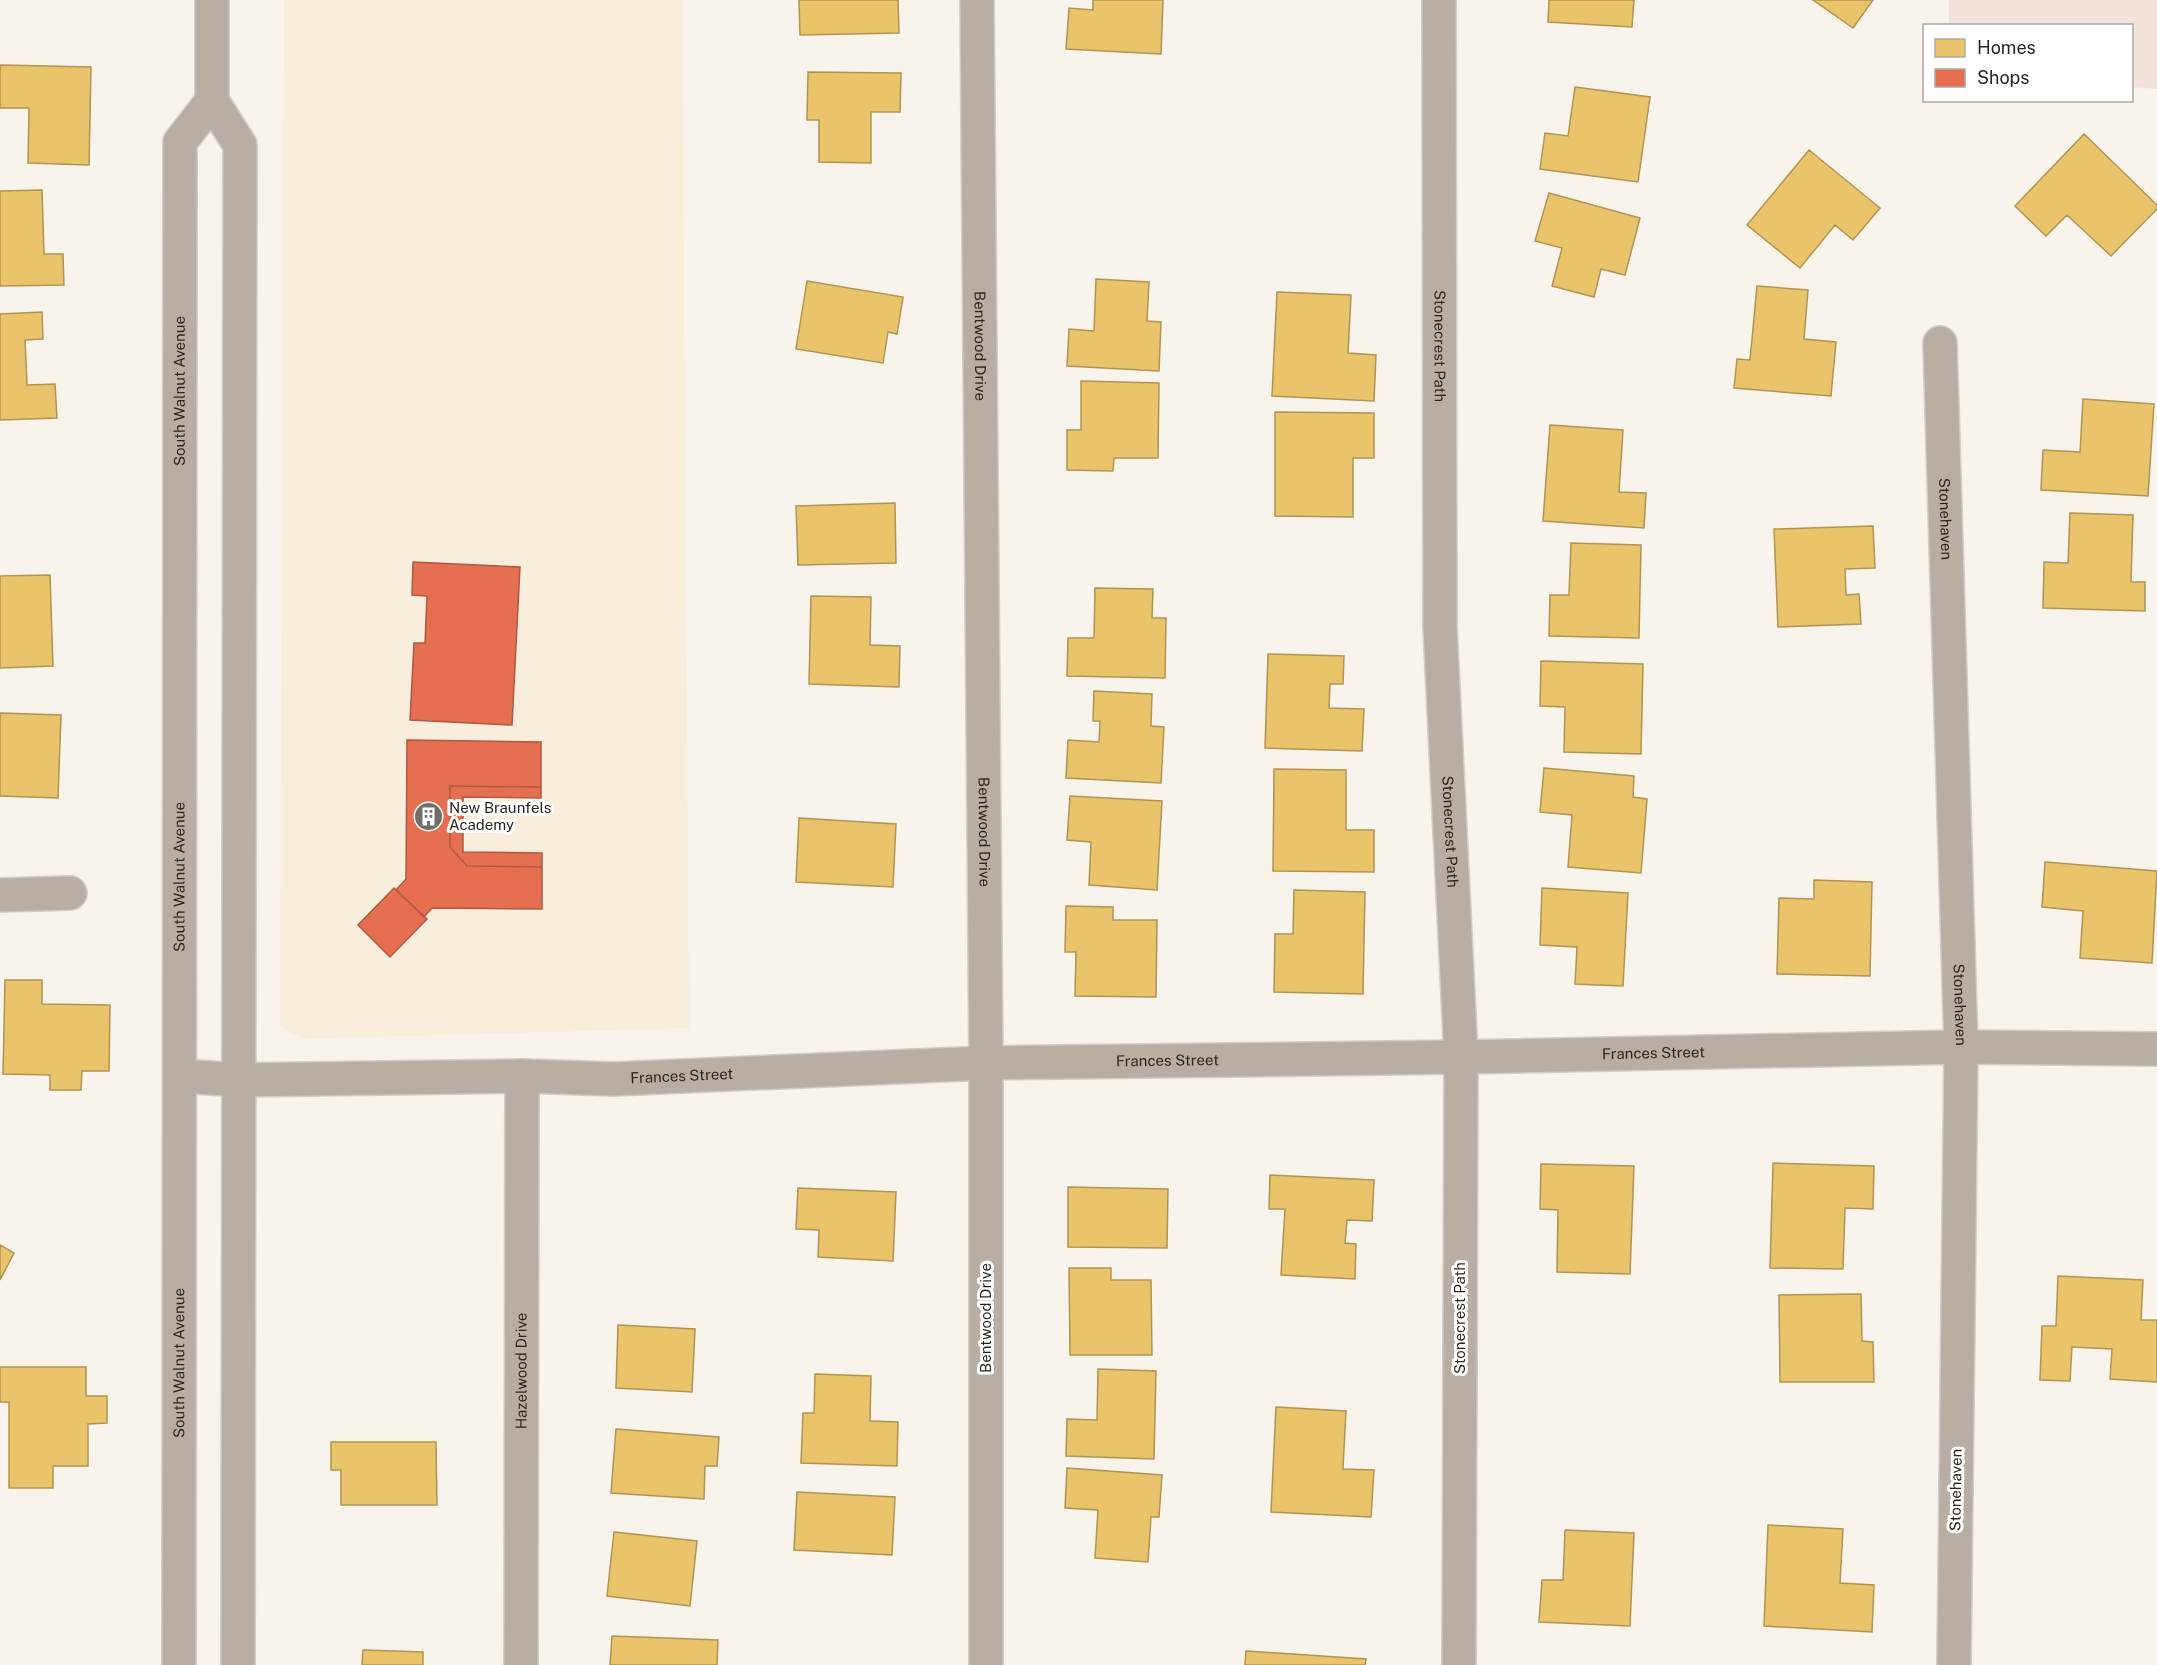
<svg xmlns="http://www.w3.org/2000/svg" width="2157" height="1665" viewBox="0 0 2157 1665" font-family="'Public Sans',sans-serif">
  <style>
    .built { fill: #f9eedc }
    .education { fill: #f3e4db }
    .homes { fill: #e9c46a; stroke: #b09453; stroke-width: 1.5 }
    .shops { fill: #e76f51; stroke: #ae5942; stroke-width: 1.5 }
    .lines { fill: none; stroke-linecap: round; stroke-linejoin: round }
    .minor-casing { stroke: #d2cdc7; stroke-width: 36 }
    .tertiary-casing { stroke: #d2cdc7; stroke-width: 36 }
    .minor { stroke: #b8aea4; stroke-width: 33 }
    .tertiary { stroke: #b8aea4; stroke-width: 33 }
    .labels { text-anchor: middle; stroke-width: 6; stroke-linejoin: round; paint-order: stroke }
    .street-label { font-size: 15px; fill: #2a251e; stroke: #fff }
    .poi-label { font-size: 15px; fill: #2a251e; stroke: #fff; text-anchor: start }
  </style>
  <rect width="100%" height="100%" fill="#f8f3eb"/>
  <path class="built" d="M284,0H682L689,1028L304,1039L280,1027Z"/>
  <path class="education" d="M1949,0H2157V89L2132,87V26L1949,25Z"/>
  <path class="homes" d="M799,0H898L899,33L800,35Z
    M1093,0H1163L1161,54L1066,49L1069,8L1093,10Z
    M1549,0H1634L1632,27L1548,22Z
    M1813,0H1873L1853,28Z
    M0,65L91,67L89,165L28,163L29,108H0Z
    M808,72L901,73L900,112H871V163L819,162V120H807Z
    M1575,87L1650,97L1638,182L1540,169L1545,133L1568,136Z
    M2084,134L2157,205V209L2111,256L2067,215L2046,236L2015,206Z
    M1809,150L1880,208L1853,240L1835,225L1800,268L1747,225Z
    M42,190L44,254H63L64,285L0,286V191Z
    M1549,193L1640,218L1625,275L1601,269L1594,297L1552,286L1562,248L1535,241Z
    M1096,279L1149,282L1147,321L1161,322L1159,371L1067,366L1069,329L1094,331Z
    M807,281L903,297L897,334L888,332L883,363L796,349Z
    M1757,286L1808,290L1804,339L1836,342L1831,396L1734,388L1737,359L1750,360Z
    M1277,292L1351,295L1348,353L1376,355L1374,401L1272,396Z
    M42,312L43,339L25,340L27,385L55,384L57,418L0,420V314Z
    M1081,381L1159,383L1158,458H1114L1113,471L1067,470V430H1081Z
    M2083,399L2154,404L2148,496L2041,490L2043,450L2080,452Z
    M1275,412L1374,413V458H1353V517L1275,516Z
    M1550,425L1623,430L1619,492L1646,493L1644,528L1543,521Z
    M895,503L896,563L798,565L796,506Z
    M2070,513L2133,515L2131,582H2145V611L2043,608L2044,562L2068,563Z
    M1873,526L1875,568L1845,569L1846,595L1859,594L1861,624L1778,627L1774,529Z
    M1571,543L1641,545L1639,638L1549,636L1550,595H1569Z
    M50,575L53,666L0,668V576Z
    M1095,588L1153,589L1152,618H1166L1165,678L1067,676L1068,638H1094Z
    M811,596L871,597L870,645L900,646L899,687L809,684Z
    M1268,654L1344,656L1343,684H1330L1329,708L1364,709L1362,751L1265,748Z
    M1541,661L1643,664L1641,754L1564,752L1565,707L1540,706Z
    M1094,691L1152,694L1151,726L1164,727L1161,783L1066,778L1068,740L1099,742L1100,721H1093Z
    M0,713L61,715L58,798L0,796Z
    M1544,768L1634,776L1633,797L1647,799L1641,873L1568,867L1572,815L1540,812Z
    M1274,769L1346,770V830H1374V872L1273,871Z
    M1070,796L1162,801L1157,890L1089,885L1091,842L1067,840Z
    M799,818L896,824L893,887L796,882Z
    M2045,862L2157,871L2152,963L2080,958L2083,911L2042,907Z
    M1814,880L1872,882L1870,976L1777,974L1779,898L1814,899Z
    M1542,888L1628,893L1623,986L1575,984L1577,947L1540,945Z
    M1294,890L1365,892L1363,994L1274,992L1275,934H1293Z
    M1066,906L1113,907V920H1157L1156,997L1075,996L1076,952H1065Z
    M5,980H42V1004L110,1005L109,1071H82L81,1090H50V1075L3,1074Z
    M1773,1163L1874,1166L1873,1209L1845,1208L1843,1269L1770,1268Z
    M1541,1164L1634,1166L1630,1274L1557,1272L1558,1210L1540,1209Z
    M1270,1175L1374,1180L1372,1221L1347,1220L1345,1243L1356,1244L1355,1279L1281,1275L1285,1209H1269Z
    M1068,1187L1168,1189L1167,1248L1068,1247Z
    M798,1188L896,1192L893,1261L818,1257L819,1230L796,1229Z
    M0,1245L14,1253L0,1280Z
    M1069,1268H1111V1280H1151L1152,1355H1070Z
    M2058,1276L2143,1280L2141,1320H2157V1382L2110,1379L2112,1349L2072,1347L2070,1381L2040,1380L2042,1326H2056Z
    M1861,1294L1862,1341L1873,1342L1874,1382H1780L1779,1295Z
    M618,1325L695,1329L692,1392L616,1388Z
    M0,1367H86V1396H107V1423L88,1424V1466H53V1488H9V1402H0Z
    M1098,1369L1156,1371L1154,1459L1066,1456L1067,1419L1097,1420Z
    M815,1374L871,1376L870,1421L898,1422L897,1466L801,1463L803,1413H814Z
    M1276,1407L1346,1411L1343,1469L1374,1470L1371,1517L1271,1512Z
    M616,1429L719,1437L717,1466H705L704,1499L611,1493Z
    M331,1442H436L437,1505H341V1470H331Z
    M1067,1468L1162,1475L1159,1517H1151L1148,1562L1095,1558L1098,1510L1065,1508Z
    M797,1492L895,1497L892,1555L794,1550Z
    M1768,1525L1843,1529L1840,1583L1874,1585L1872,1632L1764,1626Z
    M1565,1530L1634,1533L1630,1626L1539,1622L1542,1580H1563Z
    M614,1532L697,1541L690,1606L607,1596Z
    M612,1636L718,1640L717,1665H610Z
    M363,1650L423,1652V1665H362Z
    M1246,1651L1366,1659L1365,1665H1245Z"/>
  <path class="shops" d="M413,562L520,567L512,725L410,720L414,643H425L427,596L412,595Z
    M407,740L541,742V787L450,786V847L467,866L542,867V909L432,908L424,917L396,890L406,879Z
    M450,786L541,787V798L463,797V852L542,853V867L467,866L450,847Z
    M394,888L427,919L390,957L358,925Z"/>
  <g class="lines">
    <defs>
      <g id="minor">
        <path id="s1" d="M977,0L986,1063V1665"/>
        <path id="s2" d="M1439,0L1440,627L1461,1057L1459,1665"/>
        <path id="s3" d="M1940,343L1961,1047L1954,1665"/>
        <path d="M0,895L70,893"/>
        <path id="s4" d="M180,1076L241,1080L522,1076L614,1079L986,1063L1461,1057L1961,1047L2157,1049"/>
        <path id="s5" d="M521,1665L522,1076"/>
      </g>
      <g id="tertiary">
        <path d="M212,0V101L240,145L238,1665"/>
        <path id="s6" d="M179,1665L180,142L212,101"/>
      </g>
    </defs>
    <use href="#minor" class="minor-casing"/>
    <use href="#tertiary" class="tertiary-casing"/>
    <use href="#minor" class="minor"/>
    <use href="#tertiary" class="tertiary"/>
  </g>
  <defs>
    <symbol id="building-disc" viewBox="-11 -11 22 22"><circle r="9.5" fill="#726d66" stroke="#fff"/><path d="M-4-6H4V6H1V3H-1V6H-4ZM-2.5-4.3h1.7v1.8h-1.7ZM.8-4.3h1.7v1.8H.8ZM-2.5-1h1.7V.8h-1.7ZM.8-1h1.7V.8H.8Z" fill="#fff"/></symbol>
  </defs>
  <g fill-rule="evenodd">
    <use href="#building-disc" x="412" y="800" width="33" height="33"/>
  </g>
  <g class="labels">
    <g class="street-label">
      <text dy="5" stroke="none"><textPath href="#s1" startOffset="346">Bentwood Drive</textPath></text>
      <text dy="5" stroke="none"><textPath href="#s2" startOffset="346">Stonecrest Path</textPath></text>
      <text dy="5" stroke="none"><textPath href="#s6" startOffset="1274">South Walnut Avenue</textPath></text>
      <text dy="5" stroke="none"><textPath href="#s3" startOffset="176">Stonehaven</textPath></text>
      <text dy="5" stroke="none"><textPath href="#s1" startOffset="832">Bentwood Drive</textPath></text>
      <text dy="5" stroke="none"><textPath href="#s2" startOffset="832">Stonecrest Path</textPath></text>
      <text dy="5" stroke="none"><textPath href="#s6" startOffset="788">South Walnut Avenue</textPath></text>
      <text dy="5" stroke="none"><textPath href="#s3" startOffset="662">Stonehaven</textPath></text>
      <text dy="5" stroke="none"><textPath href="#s4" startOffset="1474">Frances Street</textPath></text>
      <text dy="5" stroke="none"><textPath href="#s4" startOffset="988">Frances Street</textPath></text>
      <text dy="5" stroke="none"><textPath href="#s4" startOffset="502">Frances Street</textPath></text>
      <text transform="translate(986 1318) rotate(-90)" y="5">Bentwood Drive</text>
      <text transform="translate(1460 1318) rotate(-90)" y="5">Stonecrest Path</text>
      <text dy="5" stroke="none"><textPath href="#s6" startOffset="302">South Walnut Avenue</textPath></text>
      <text dy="5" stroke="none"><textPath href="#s5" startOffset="294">Hazelwood Drive</textPath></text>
      <text transform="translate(1956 1490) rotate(-89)" y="5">Stonehaven</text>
    </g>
    <g class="poi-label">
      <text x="449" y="813">New Braunfels<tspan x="449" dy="17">Academy</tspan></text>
    </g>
  </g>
  <rect x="1923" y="24" width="210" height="78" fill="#ffffff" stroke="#aaa8a5" stroke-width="1.5"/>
  <rect x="1935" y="39" width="30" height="18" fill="#e9c46a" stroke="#aaa8a5" stroke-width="1.5"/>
  <text x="1977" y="54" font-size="18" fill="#2a251e">Homes</text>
  <rect x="1935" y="69" width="30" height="18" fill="#e76f51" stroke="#aaa8a5" stroke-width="1.5"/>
  <text x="1977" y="84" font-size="18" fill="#2a251e">Shops</text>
</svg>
